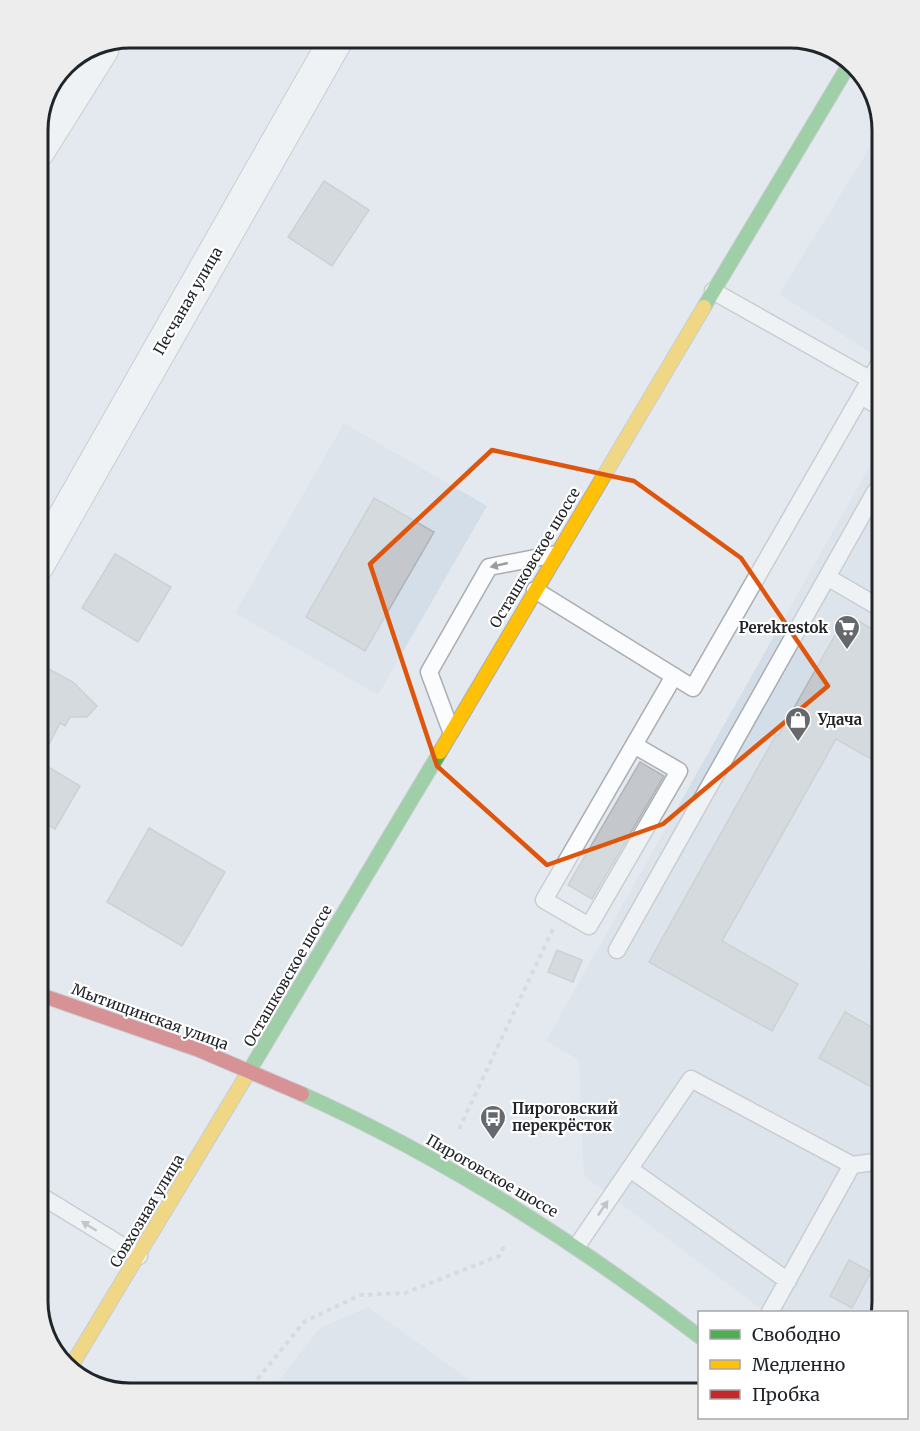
<svg xmlns="http://www.w3.org/2000/svg" width="920" height="1431" viewBox="0 0 920 1431" font-family="Merriweather,serif">
  <style>
    .built { fill: #d4dee9 }
    .building { fill: #c4c7cc; stroke: #b0b4b8; stroke-width: 1.5 }
    .lines { fill: none; stroke-linecap: round; stroke-linejoin: round }
    .lane-casing { stroke: #aaadb1; stroke-width: 19 }
    .street-casing { stroke: #aaadb1; stroke-width: 35 }
    .fast-casing { stroke: #aaadb1; stroke-width: 16 }
    .slow-casing { stroke: #aaadb1; stroke-width: 16 }
    .jam-casing { stroke: #aaadb1; stroke-width: 16 }
    .path { stroke: #c8cacc; stroke-width: 4; stroke-dasharray: 4.5 4.5; stroke-linecap: butt }
    .lane { stroke: #fbfcfd; stroke-width: 16 }
    .street { stroke: #fbfcfd; stroke-width: 33 }
    .fast { stroke: #4caf50; stroke-width: 14 }
    .slow { stroke: #ffc107; stroke-width: 14 }
    .jam { stroke: #c62828; stroke-width: 14 }
    .oneway { fill: #999b9d }
    .marked { fill: none; stroke: #de560d; stroke-width: 4.5; stroke-linejoin: round }
    .labels { text-anchor: middle; stroke-width: 4.5; stroke-linejoin: round; paint-order: stroke }
    .street-label { font-size: 15px; fill: #212428; stroke: #fff }
    .poi-label { font-size: 15px; font-weight: bold; fill: #212428; stroke: #fff; text-anchor: start }
    .rim { fill: none; stroke: #212428; stroke-width: 3 }
  </style>
  <rect width="100%" height="100%" fill="#e4e9ef"/>
  <path class="built" d="M882,128V360L779,294Z
    M344,423L487,506L378,695L235,613Z
    M882,444V1301L879,1312H765L584,1176L579,1060L546,1041Z
    M368,1307L488,1393H269L320,1328Z"/>
  <path class="building" d="M324,181L369,210L332,266L288,237Z
    M374,498L434,532L365,651L306,617Z
    M115,554L171,587L138,642L82,608Z
    M847,614L882,635V765L836,739L722,941L798,984L772,1031L649,962L776,735L778,736Z
    M47,668L73,682L97,706L87,717H70L65,726L60,723L40,762L80,786L55,829L38,819V685Z
    M640,762L664,776L592,899L568,885Z
    M149,828L225,872L182,946L107,902Z
    M557,950L582,960L573,982L548,972Z
    M845,1012L882,1033V1093L819,1058Z
    M849,1260L871,1272L852,1308L830,1296Z"/>
  <g class="lines">
    <defs>
      <path id="lane" d="M713,291L871,380
        M861,396L882,408
        M827,577L882,609
        M535,590L693,688L882,359
        M451,731L429,672L489,567L556,554
        M634,745L679,771L589,926L544,900L674,676
        M617,950L875,492
        M880,962L882,964
        M630,1169L788,1281
        M38,1194L139,1256
        M577,1246L691,1079L852,1165L882,1161
        M770,1312L852,1165"/>
      <path id="street" d="M38,151L102,49
        M38,564L337,38"/>
      <path id="fast" d="M704,307L850,63
        M245,1078L440,752
        M302,1094C445,1158 576,1242 700,1337"/>
      <path id="slow" d="M440,752L704,307
        M70,1368L245,1078"/>
      <path id="jam" d="M38,994L199,1050L302,1094"/>
    </defs>
    <use href="#lane" class="lane-casing"/>
    <use href="#street" class="street-casing"/>
    <use href="#fast" class="fast-casing"/>
    <use href="#slow" class="slow-casing"/>
    <use href="#jam" class="jam-casing"/>
    <path class="path" d="M459,1129L553,929
      M246,1393L304,1322L360,1295L405,1293L499,1256L504,1246"/>
    <use href="#lane" class="lane"/>
    <use href="#street" class="street"/>
    <use href="#fast" class="fast"/>
    <use href="#slow" class="slow"/>
    <use href="#jam" class="jam"/>
  </g>
  <defs><path id="oneway-solid" d="M-6-.8H1V-3.2L6.5 0L1 3.2V.8H-6Z" transform="scale(1.5)"/></defs>
  <g class="oneway">
    <use href="#oneway-solid" transform="translate(499 565) rotate(167)"/>
    <use href="#oneway-solid" transform="translate(603 1208) rotate(-56)"/>
    <use href="#oneway-solid" transform="translate(89 1226) rotate(-148)"/>
  </g>
  <path d="M0 0H920V1431H0ZM492,450L634,481L741,558L828,686L663,824L547,865L437,766L370,564Z" fill="#e4e9ef" fill-opacity=".55" fill-rule="evenodd"/>
  <path class="marked" d="M492,450L634,481L741,558L828,686L663,824L547,865L437,766L370,564Z"/>
  <defs>
    <symbol id="supermarket-pin" viewBox="-11 -11 22 30"><path d="M0 17L-7.5 6A9.5 9.5 0 1 1 7.5 6Z" fill="#65696e" stroke="#fff"/><path d="M-6-5.5h2.5l.6 2H6L4.5 2H-2.5L-4.4-4H-6ZM-1.5 3.2a1.3 1.3 0 1 0 .1 0ZM3 3.2a1.3 1.3 0 1 0 .1 0Z" fill="#fff"/></symbol>
    <symbol id="shop-pin" viewBox="-11 -11 22 30"><path d="M0 17L-7.5 6A9.5 9.5 0 1 1 7.5 6Z" fill="#65696e" stroke="#fff"/><path d="M-5-2.5h2.3a2.7 3.5 0 0 1 5.4 0H5L5.5 6h-11ZM-1.5-2.5h3a1.5 2.3 0 0 0-3 0Z" fill="#fff"/></symbol>
    <symbol id="bus-pin" viewBox="-11 -11 22 30"><path d="M0 17L-7.5 6A9.5 9.5 0 1 1 7.5 6Z" fill="#65696e" stroke="#fff"/><path d="M-5-6H5V4H4V6H2V4H-2V6H-4V4H-5ZM-3.5-4V0h7V-4ZM-3.5 1.2v1.5H-2V1.2ZM2 1.2v1.5H3.5V1.2Z" fill="#fff"/></symbol>
  </defs>
  <g fill-rule="evenodd">
    <use href="#supermarket-pin" x="832" y="613" width="30" height="40"/>
    <use href="#shop-pin" x="783" y="705" width="30" height="40"/>
    <use href="#bus-pin" x="478" y="1103" width="30" height="40"/>
  </g>
  <g class="labels">
    <g class="street-label">
      <text transform="translate(188 301) rotate(-60)" y="5">Песчаная улица</text>
      <text transform="translate(535 558) rotate(-59)" y="5">Осташковское шоссе</text>
      <text transform="translate(288 976) rotate(-60)" y="5">Осташковское шоссе</text>
      <text transform="translate(150 1017) rotate(20)" y="5">Мытищинская улица</text>
      <text transform="translate(492 1176) rotate(30)" y="5">Пироговское шоссе</text>
      <text transform="translate(147 1211) rotate(-59)" y="5">Совхозная улица</text>
    </g>
    <g class="poi-label">
      <text x="828" y="633" text-anchor="end">Perekrestok</text>
      <text x="818" y="725">Удача</text>
      <text x="512" y="1114">Пироговский<tspan x="512" dy="17">перекрёсток</tspan></text>
    </g>
  </g>
  <path d="M0 0H920V1431H0ZM130 48H790A82 82 0 0 1 872 130V1301A82 82 0 0 1 790 1383H130A82 82 0 0 1 48 1301V130A82 82 0 0 1 130 48Z" fill="#ededee" fill-rule="evenodd"/>
  <path class="rim" d="M130 48H790A82 82 0 0 1 872 130V1301A82 82 0 0 1 790 1383H130A82 82 0 0 1 48 1301V130A82 82 0 0 1 130 48Z"/>
  <rect x="698" y="1311" width="210" height="108" fill="#ffffff" stroke="#a6a7a9" stroke-width="1.5"/>
  <rect x="710" y="1330" width="30" height="9" fill="#4caf50" stroke="#a6a7a9" stroke-width="1.5"/>
  <text x="752" y="1341" font-size="18" fill="#212428">Свободно</text>
  <rect x="710" y="1360" width="30" height="9" fill="#ffc107" stroke="#a6a7a9" stroke-width="1.5"/>
  <text x="752" y="1371" font-size="18" fill="#212428">Медленно</text>
  <rect x="710" y="1390" width="30" height="9" fill="#c62828" stroke="#a6a7a9" stroke-width="1.5"/>
  <text x="752" y="1401" font-size="18" fill="#212428">Пробка</text>
</svg>
